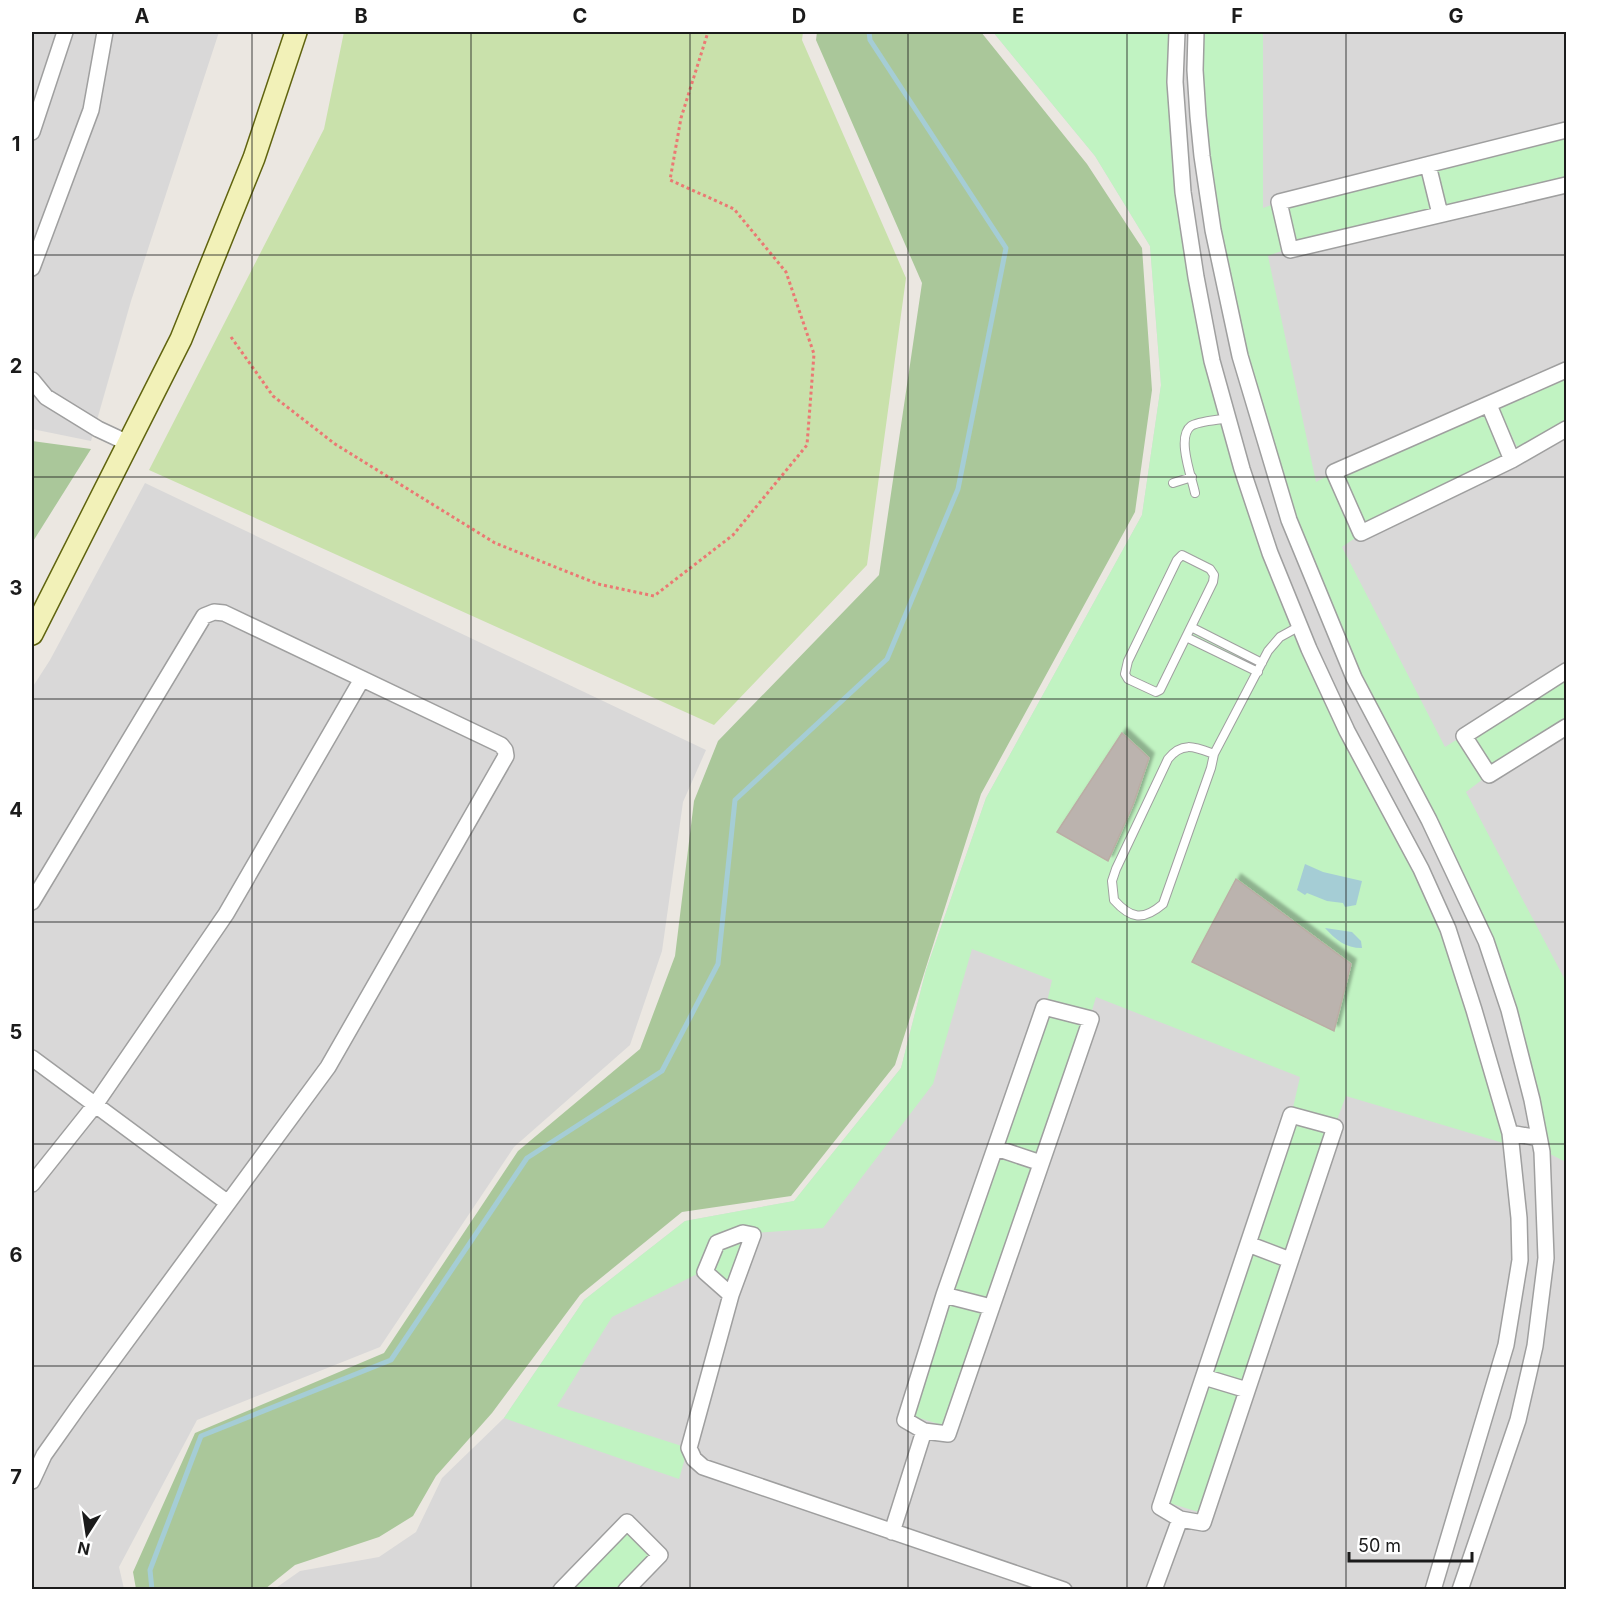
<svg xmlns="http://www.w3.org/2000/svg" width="1598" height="1621" viewBox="0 0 1598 1621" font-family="Inter,sans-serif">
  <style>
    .residential { fill: #d9d8d8 }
    .grass { fill: #c9e1ab }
    .forest { fill: #aac79a }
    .park { fill: #c1f3c2 }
    .water { fill: #a5cdd5 }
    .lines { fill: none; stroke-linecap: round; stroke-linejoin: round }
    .stream { stroke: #a5cdd5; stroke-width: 5 }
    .building { fill: #bbb3ae; stroke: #bbada5; stroke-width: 1.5; filter: url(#shadow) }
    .lane-casing { stroke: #9f9f9f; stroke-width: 10 }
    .street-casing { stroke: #9f9f9f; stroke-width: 18 }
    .secondary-casing { stroke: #60640f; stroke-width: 24 }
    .path { stroke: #eb7873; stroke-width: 3; stroke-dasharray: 3 3; stroke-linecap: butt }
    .lane { stroke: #fff; stroke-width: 8 }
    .street { stroke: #fff; stroke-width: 15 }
    .secondary { stroke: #f2f1b8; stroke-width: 21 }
    .grid { fill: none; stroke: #1b1b1b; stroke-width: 1.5; stroke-opacity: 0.55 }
    .neatline { fill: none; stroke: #1b1b1b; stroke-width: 2 }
    .grid-label { font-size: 20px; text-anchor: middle; font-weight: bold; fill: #1b1b1b }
  </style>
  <defs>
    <filter id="shadow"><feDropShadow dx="5" dy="-5" stdDeviation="1.5" flood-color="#0004"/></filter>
  </defs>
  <rect width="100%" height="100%" fill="#ebe7e1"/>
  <path class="residential" d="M32,32H219L131,301L91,441L32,429Z
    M993,32H1566V1589L273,1590L300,1571L379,1557L416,1532L442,1478L504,1418L584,1300L685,1221L794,1201L901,1068L926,970L986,798L1142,515L1161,385L1150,246L1095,156Z
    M145,483L706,750L683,802L662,951L630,1045L514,1147L380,1347L197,1420L119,1567L124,1589L32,1590V688L50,660Z"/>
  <path class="grass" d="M344,32H803L802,40L906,278L867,565L714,725L149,470L324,129Z"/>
  <path class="forest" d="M817,32H981L1087,164L1142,248L1152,390L1135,512L981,794L895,1065L791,1196L682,1212L580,1295L492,1413L436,1476L413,1516L379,1537L295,1565L265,1589H136L133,1572L195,1433L384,1353L518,1151L640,1049L675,956L694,801L718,741L879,575L922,283L816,40Z
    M32,441L91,449L32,543Z"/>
  <path class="park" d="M993,32H1172L1194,277L1268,554L1447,929L1510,1145L1346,1096L1335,1125L1292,1112L1300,1077L1096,997L1090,1017L1047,1002L1052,980L972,949L933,1084L823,1228L754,1233L716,1242L703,1271L612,1317L557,1406L688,1448L679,1479L504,1418L584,1300L685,1221L794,1201L901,1068L926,970L986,798L1142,515L1161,385L1150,246L1095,156Z
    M1202,32H1263V208L1277,203L1287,249L1268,256L1316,482L1333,473L1361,534L1342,547L1445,747L1461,737L1487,776L1466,792L1564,978L1566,977V1162L1544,1151L1512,1011L1357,677L1292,519L1260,412L1218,231L1208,156L1201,71Z
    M1566,135V180L1445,206L1435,168Z
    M1425,170L1435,211L1293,244L1283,205Z
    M1566,379V421L1518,449L1499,409Z
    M1485,411L1502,457L1365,522L1344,475Z
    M1566,677V719L1491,765L1471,738Z
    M1048,1012L1085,1022L1038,1156L1004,1145Z
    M1295,1121L1330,1131L1288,1254L1254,1241Z
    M999,1155L1035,1165L988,1299L952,1290Z
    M750,1237L731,1290L709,1272L718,1247Z
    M1250,1251L1286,1263L1244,1382L1210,1373Z
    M948,1302L986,1310L945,1426L913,1416Z
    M1206,1383L1243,1392L1202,1513L1169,1503Z
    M628,1532L652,1555L619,1589L572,1590Z"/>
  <path class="water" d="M1305,864L1323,872L1362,881L1356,905L1345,907L1343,903L1327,901L1307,893L1305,895L1297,890Z
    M1325,928L1352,932L1361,941L1362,948C1345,948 1336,940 1325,928Z"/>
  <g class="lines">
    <path class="stream" d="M152,1590L150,1570L201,1436L391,1360L527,1158L662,1071L718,964L735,800L887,659L958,489L1006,248L870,40L869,32"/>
  </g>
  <path class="building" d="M1122,733L1149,758L1133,805L1108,861L1057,832Z
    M1236,879L1351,964L1334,1031L1192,962Z"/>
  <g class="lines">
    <defs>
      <path id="lane" d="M1173,483L1192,477
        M1195,493C1192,478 1176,437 1191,426C1198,421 1219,420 1228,418
        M1182,555L1210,569L1214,575L1213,582L1160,690L1156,692L1128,679L1125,674L1128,661L1177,560Z
        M1191,627L1262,663
        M1186,637L1258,672
        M1214,754C1195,747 1182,741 1168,759L1116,869L1112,881L1114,900C1131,919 1143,921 1163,904L1211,768L1214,754L1268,651L1280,637L1300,626"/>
      <path id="street" d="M1177,32L1175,82L1183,192L1196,277L1212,361L1242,469L1270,553L1309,649L1347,731L1421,869L1448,929L1474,1010L1510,1133L1519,1218L1520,1260L1506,1345L1433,1590
        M1196,32L1195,70L1198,116L1202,156L1213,230L1240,356L1289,520L1354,678L1429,820L1486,941L1509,1010L1532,1100L1542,1152L1546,1258L1535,1346L1518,1420L1460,1590
        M1566,130L1279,202L1290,250L1566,185
        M32,132L65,32
        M1428,165L1440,214
        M32,268L91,110L105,32
        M1566,370L1334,472L1361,533L1512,460L1566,429
        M32,380L46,397L98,429L128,443
        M1489,405L1512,460
        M1566,671L1464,736L1489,775L1566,727
        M32,902L204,616L214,612L224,613L501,745L505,750L506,756L328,1067L78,1407L44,1455L32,1481
        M1044,1007L1091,1019L948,1434L924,1431L905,1420L944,1295Z
        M32,1058L228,1203
        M1291,1115L1335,1127L1203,1523L1180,1519L1160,1507Z
        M1510,1133L1539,1138
        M996,1148L1041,1163
        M32,1184L95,1105L226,914L362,679
        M743,1233L753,1235L731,1295L705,1272L717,1243Z
        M1248,1244L1290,1260
        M731,1295L689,1448L694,1459L703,1467L1064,1590
        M944,1295L991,1307
        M1204,1377L1247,1390
        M892,1532L924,1431
        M561,1590L627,1522L660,1555L626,1590
        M1154,1590L1180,1519"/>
      <path id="secondary" d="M32,634L181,339L254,158L296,32"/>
    </defs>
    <use href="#lane" class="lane-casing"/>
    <use href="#street" class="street-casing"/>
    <use href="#secondary" class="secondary-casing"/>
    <path class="path" d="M231,337L273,396L335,444L495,543L598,584L654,596L733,535L807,445L814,354L786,272L734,209L670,180L681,118L708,32"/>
    <use href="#lane" class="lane"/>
    <use href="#street" class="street"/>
    <use href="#secondary" class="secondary"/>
  </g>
  <path class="grid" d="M252,32V1590M471,32V1590M690,32V1590M908,32V1590M1127,32V1590M1346,32V1590M32,255H1566M32,477H1566M32,699H1566M32,922H1566M32,1144H1566M32,1366H1566"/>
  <rect width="1598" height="1621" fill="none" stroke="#ffffff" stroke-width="66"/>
  <g transform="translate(87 1534) rotate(192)" stroke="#ffffff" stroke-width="4.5" paint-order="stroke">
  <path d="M0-4.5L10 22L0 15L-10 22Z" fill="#1b1b1b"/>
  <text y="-9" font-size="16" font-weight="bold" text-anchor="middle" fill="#1b1b1b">N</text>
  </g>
  <path d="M1349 1552v9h123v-9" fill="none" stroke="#1b1b1b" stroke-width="3"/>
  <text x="1358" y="1552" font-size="18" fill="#1b1b1b" stroke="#ffffff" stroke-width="4.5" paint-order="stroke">50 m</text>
  <rect x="33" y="33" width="1532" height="1555" class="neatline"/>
  <g class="grid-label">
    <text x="142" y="23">A</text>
    <text x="361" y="23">B</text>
    <text x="580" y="23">C</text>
    <text x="799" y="23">D</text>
    <text x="1018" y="23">E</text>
    <text x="1237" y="23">F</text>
    <text x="1456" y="23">G</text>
    <text x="16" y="151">1</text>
    <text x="16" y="373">2</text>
    <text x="16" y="595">3</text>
    <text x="16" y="817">4</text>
    <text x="16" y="1039">5</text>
    <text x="16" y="1262">6</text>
    <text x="16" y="1484">7</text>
  </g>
</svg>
